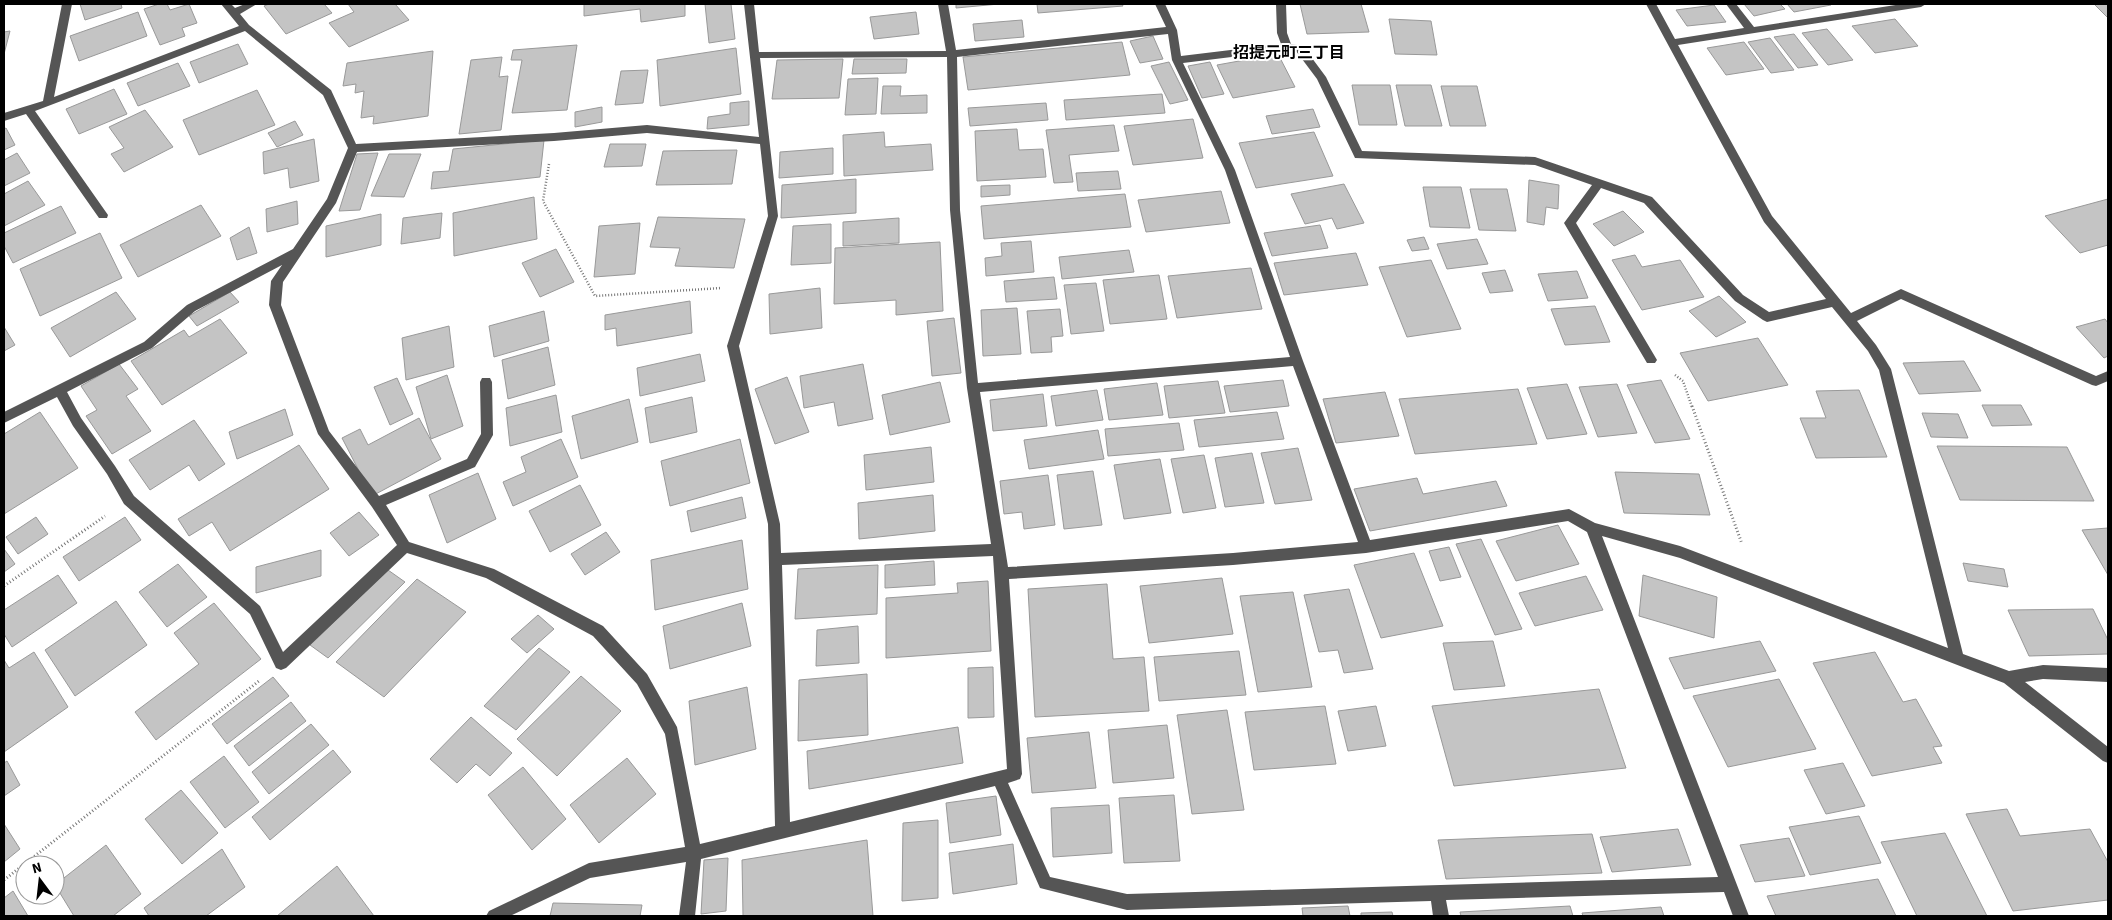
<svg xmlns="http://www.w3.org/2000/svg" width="2112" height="920" viewBox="0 0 2112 920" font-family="'Source Sans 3','Noto Sans JP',sans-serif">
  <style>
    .building { fill: #c4c4c4; stroke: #999 }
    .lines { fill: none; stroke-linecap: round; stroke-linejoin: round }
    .path-far1 { stroke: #777; stroke-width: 2.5; stroke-dasharray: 1 2; stroke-linecap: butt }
    .path { stroke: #777; stroke-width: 3; stroke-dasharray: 1 2.5; stroke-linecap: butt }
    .minor { fill: #555; fill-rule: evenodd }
    .labels { text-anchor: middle; stroke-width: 4; stroke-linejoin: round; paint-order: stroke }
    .far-neighbourhood-label { font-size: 16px; font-weight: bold; fill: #000; stroke: #fff }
  </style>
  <rect width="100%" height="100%" fill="#fff"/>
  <path class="building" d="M80,4H121L122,8L85,20Z
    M159,4H167L170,10L189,4L197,23L182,28L185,36L160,45L144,9Z
    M269,4H324L332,13L286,34L264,6Z
    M348,4H395L409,20L349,47L329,23L354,12Z
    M584,4H685V16L641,22L640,9L584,16Z
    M705,4H731L735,39L709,43Z
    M956,4H999L956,8Z
    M1037,4H1122L1123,6L1038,13Z
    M1300,4H1361L1369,32L1307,34Z
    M1744,4H1780L1785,9L1754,16Z
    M1787,4H1830L1831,5L1794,12Z
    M2094,4H2108V18Z
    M1714,5L1726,22L1687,26L1676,10Z
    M138,12L147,36L79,61L70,36Z
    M916,12L919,34L874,39L870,17Z
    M1389,19L1431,21L1437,55L1395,54Z
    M1895,19L1918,46L1875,53L1852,26Z
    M1022,20L1024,37L975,41L973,24Z
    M1827,29L1853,60L1828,65L1802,33Z
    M10,31L4,54V32Z
    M1794,34L1818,65L1798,68L1774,37Z
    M1153,36L1163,59L1140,63L1130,41Z
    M1770,38L1794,70L1771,73L1748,42Z
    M1122,42L1130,75L968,90L963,57Z
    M1744,42L1764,69L1726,75L1707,48Z
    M238,44L248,64L199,83L190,62Z
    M577,45L567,110L512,113L522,60H511L513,50Z
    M736,48L741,94L660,106L657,60Z
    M433,51L428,116L373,124L374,116L361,118L364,91L355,93L356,84L343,86L347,63Z
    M1278,54L1295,87L1233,98L1217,65Z
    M502,57L499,77L508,76L501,130L459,134L471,60Z
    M843,59L839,98L772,99L777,60Z
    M854,59H907L906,73L852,74Z
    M1169,62L1188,100L1170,104L1151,66Z
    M1210,62L1224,94L1202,98L1188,66Z
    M178,63L190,86L138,106L127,83Z
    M648,70L643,103L615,105L621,71Z
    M878,78L876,114L845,115L848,79Z
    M1352,85H1390L1397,125H1359Z
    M1396,85H1431L1442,126H1405Z
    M883,86H901L900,96L927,95V113L881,114Z
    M1441,86H1477L1486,126H1450Z
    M114,89L127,114L79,134L66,109Z
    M257,90L275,125L199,155L183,120Z
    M1162,94L1165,113L1066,120L1064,100Z
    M749,101V125L707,129L708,117L730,114V103Z
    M1046,103L1048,120L970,126L968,108Z
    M602,107V122L575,127V112Z
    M1313,109L1320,127L1272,134L1266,116Z
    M145,110L173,147L124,172L111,154L124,148L109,127Z
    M1193,119L1203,158L1133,165L1124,126Z
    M295,121L303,135L277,147L268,133Z
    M1114,125L1119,151L1069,155L1073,182L1054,183L1046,130Z
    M6,128L15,145L4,150V129Z
    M1017,129L1019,150L1043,149L1046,177L977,181L975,131Z
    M884,132L885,147L931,144L933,170L844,176L843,135Z
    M1314,132L1333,176L1256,188L1239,143Z
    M314,139L319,181L290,188L288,168L264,174L263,152Z
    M544,140L540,177L431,189L433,172L449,171L453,149Z
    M610,144H646L642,166L604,167Z
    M833,148V174L779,178L780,152Z
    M737,150L732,184L656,185L663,151Z
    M17,153L30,173L4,186V160Z
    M378,153L360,210L339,211L357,154Z
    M389,154H421L404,197L371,196Z
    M1118,171L1121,189L1078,191L1076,173Z
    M856,179V213L781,218L782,185Z
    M1529,180L1559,185L1558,209L1546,207L1544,225L1527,222Z
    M28,181L45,205L4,226V194Z
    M1344,184L1364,223L1337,229L1332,218L1305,224L1291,194Z
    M1010,185V195L981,197V186Z
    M1423,187H1461L1470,228L1430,227Z
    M1470,189H1507L1516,231L1479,230Z
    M1221,191L1230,223L1146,232L1138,200Z
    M1125,194L1131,227L984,239L981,206Z
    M534,197L537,239L454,256L453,213Z
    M2108,199V245L2080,253L2045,216Z
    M297,201L298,224L267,232L266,209Z
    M201,205L221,236L138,277L120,245Z
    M61,206L76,233L13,263L4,246V233Z
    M1623,211L1644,232L1614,246L1593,224Z
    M442,213L440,238L401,244L403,218Z
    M381,214V245L326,257V226Z
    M658,217L745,219L734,268L675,266L680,248L650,247Z
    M899,218V243L843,246V222Z
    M640,223L635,274L594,277L599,226Z
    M831,224V263L791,265L793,226Z
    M1320,225L1328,248L1272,256L1264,233Z
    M249,227L257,253L237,260L230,238Z
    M100,233L122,278L40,316L20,269Z
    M1424,237L1429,249L1412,251L1407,240Z
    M1477,239L1488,264L1447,269L1437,244Z
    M1031,241L1034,272L986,276L985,258L1002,256L1001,243Z
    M940,242L943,311L896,315V300L834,304L835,248Z
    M556,249L574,282L540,297L522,263Z
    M1129,250L1134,272L1062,279L1059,257Z
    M1356,253L1368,285L1284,295L1274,263Z
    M1635,255L1642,267L1680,260L1704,297L1642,310L1612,260Z
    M1431,260L1461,329L1407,337L1379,267Z
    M1251,268L1262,309L1177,318L1168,276Z
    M1505,270L1513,291L1490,293L1482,273Z
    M1577,271L1588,298L1548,301L1538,274Z
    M1159,275L1167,319L1110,324L1103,280Z
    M1054,277L1057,299L1006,302L1004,281Z
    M1096,283L1104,331L1071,334L1064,285Z
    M820,288L822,328L770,334L769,294Z
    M116,292L136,319L70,357L51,328Z
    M230,292L239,302L197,326L189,316Z
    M1719,296L1746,322L1716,337L1689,311Z
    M690,301L692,333L617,346L616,328L605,330V315Z
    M1595,306L1610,342L1565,345L1551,309Z
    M1017,308L1021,354L983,356L981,310Z
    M1060,309L1063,336L1051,337L1052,352L1031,353L1027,311Z
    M544,311L549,341L494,357L489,326Z
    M954,318L961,373L932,376L927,321Z
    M220,319L247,353L162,405L131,361L184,330L189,337Z
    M2105,319L2108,323V356L2104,358L2076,327Z
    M449,326L454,367L406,380L402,338Z
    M4,327L15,345L4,351Z
    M1758,338L1788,385L1708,401L1680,353Z
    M548,347L555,385L508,399L502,360Z
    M700,354L705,381L640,396L637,368Z
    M1964,361L1981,391L1919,394L1903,363Z
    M119,364L138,389L126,396L151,431L112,454L86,416L97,410L81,386Z
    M863,364L873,419L838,426L834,402L804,408L800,376Z
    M447,375L463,426L431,439L416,387Z
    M787,377L809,432L775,444L755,389Z
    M397,378L413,414L390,425L374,387Z
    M1283,380L1289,406L1230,412L1224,386Z
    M1661,380L1690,439L1655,443L1627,385Z
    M1218,381L1225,413L1169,418L1164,386Z
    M940,382L950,422L890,435L882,395Z
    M1157,383L1163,415L1109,420L1104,389Z
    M1567,384L1587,434L1547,439L1527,388Z
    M1617,384L1637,433L1598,437L1579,387Z
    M1518,389L1537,444L1415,454L1399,399Z
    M1097,390L1103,420L1056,426L1051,396Z
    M1859,390L1887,457L1816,458L1800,418H1826L1816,391Z
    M1385,392L1399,436L1336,443L1323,399Z
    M1043,394L1047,426L993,431L990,400Z
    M556,395L562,432L510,446L506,408Z
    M692,397L697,432L650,443L645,408Z
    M629,399L638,442L581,459L572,416Z
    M1982,405H2021L2032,425L1992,426Z
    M285,409L293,435L237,459L229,432Z
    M40,412L78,468L4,514V434Z
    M1277,412L1284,439L1199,447L1194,420Z
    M1922,413L1958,414L1968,438L1931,437Z
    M419,418L441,459L372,496L342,438L360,429L368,445Z
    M194,420L225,464L199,481L189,465L150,490L129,460Z
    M1179,423L1184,450L1108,456L1105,429Z
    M1098,430L1104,459L1029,469L1024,440Z
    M561,439L578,477L513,506L503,482L526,472L521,457Z
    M740,439L750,483L670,506L661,461Z
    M299,445L329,489L230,551L212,522L189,536L178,519Z
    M1937,446L2067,447L2094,501L1960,500Z
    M931,447L934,482L866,490L864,455Z
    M1298,448L1312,500L1275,504L1261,453Z
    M1252,453L1264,503L1225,507L1215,458Z
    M1204,455L1216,508L1183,513L1171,459Z
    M1160,459L1171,513L1124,519L1114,465Z
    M1093,471L1102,525L1064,529L1057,475Z
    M1615,472L1699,474L1710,515L1624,513Z
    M478,473L496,519L447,543L429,495Z
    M1048,475L1055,525L1024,529L1022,512L1004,514L1000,481Z
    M1417,478L1423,494L1496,481L1507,506L1370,531L1354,489Z
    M580,485L601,525L550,552L529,511Z
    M933,495L935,531L859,539L858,503Z
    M742,497L746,518L691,532L687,511Z
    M359,512L379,535L349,556L330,533Z
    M36,517L48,534L18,554L6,537Z
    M125,517L141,540L79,581L63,557Z
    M1558,525L1579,564L1516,581L1496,541Z
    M2108,528V575L2082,530Z
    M606,532L620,552L585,575L571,554Z
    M1481,539L1522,629L1495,635L1456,544Z
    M742,540L748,589L655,610L651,560Z
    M1449,547L1461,577L1440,581L1429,551Z
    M4,549L15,564L4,572Z
    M321,550V576L256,593V567Z
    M1414,553L1443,626L1381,638L1354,565Z
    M934,561L935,585L885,588V565Z
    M1963,563L2004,569L2008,587L1968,581Z
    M178,564L207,597L167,627L139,592Z
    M878,565L877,614L795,619L798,569Z
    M388,570L405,582L328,658L310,645Z
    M58,575L77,603L12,647L4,634V610Z
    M1643,575L1717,597L1714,638L1639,616Z
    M1586,576L1603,610L1535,626L1519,593Z
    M1222,578L1233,634L1149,643L1140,586Z
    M417,579L466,612L384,697L336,662Z
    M988,581L991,651L886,658V598L958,593L957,583Z
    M1107,584L1113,659L1144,657L1149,711L1035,717L1028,589Z
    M1349,589L1373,669L1344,673L1338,650L1319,652L1304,595Z
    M1293,592L1312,687L1258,692L1240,596Z
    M116,601L147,645L75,696L45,650Z
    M214,603L261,659L156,740L135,712L199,664L174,633Z
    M742,603L751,646L670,669L663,626Z
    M2093,609L2108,640V654L2029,656L2008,610Z
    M538,615L554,629L527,653L511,639Z
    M858,626L859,663L816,666L817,630Z
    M1493,641L1505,686L1454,690L1443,643Z
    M1760,641L1776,671L1684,689L1669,658Z
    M539,648L570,672L516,730L484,706Z
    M1239,651L1246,695L1159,701L1154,657Z
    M34,652L68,707L4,752V660L9,668Z
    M1875,652L1903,702L1916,699L1942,746L1933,747L1942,763L1872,776L1813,663Z
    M993,667L994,717L968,718V668Z
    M867,674L868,735L798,741L799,680Z
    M581,676L621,711L557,776L517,739Z
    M273,677L289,696L227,744L212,724Z
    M1779,679L1816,749L1728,767L1693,696Z
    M747,687L756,749L695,765L689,701Z
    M1599,689L1626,768L1454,786L1432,706Z
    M291,702L306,721L249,766L234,746Z
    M1325,706L1336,764L1254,770L1245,712Z
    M1376,706L1386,746L1348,751L1338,711Z
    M1227,710L1244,810L1192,814L1177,715Z
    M471,717L512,753L490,776L476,764L457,783L430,759Z
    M311,724L329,745L269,794L252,772Z
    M1167,725L1174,778L1113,783L1108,730Z
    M958,727L963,763L809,789L807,751Z
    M1089,732L1096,788L1032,793L1027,738Z
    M333,750L351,772L270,840L252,817Z
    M224,756L259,802L225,828L190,782Z
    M627,758L656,794L599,843L570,805Z
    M7,761L20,785L4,796V763Z
    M1843,763L1865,806L1826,814L1804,770Z
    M523,767L566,819L532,850L488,795Z
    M181,790L218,833L182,864L145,819Z
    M1174,795L1180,861L1124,863L1119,798Z
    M996,796L1001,835L950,843L946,803Z
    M1109,805L1112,853L1053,857L1051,808Z
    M2007,809L2020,836L2090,829L2108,862V900L2013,911L1966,814Z
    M1859,816L1881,863L1810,875L1789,827Z
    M938,820V898L902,901L903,823Z
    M4,824L20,849L4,862Z
    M1678,829L1691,865L1612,872L1600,837Z
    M1945,833L1987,916H1917L1881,842Z
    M1592,834L1602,873L1446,879L1438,840Z
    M1789,838L1805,876L1755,882L1740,845Z
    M867,840L873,916H743L742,860Z
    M1013,844L1017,884L953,894L949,853Z
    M106,845L141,894L113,916H74L55,885Z
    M222,849L245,887L206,916H149L144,908Z
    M728,858L726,911L701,914L704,860Z
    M337,866L374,916H277Z
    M1878,879L1896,916H1776L1767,896Z
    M13,891L28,916H4V898Z
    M553,903L642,905L640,916H550Z
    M1348,906L1350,916H1303L1302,908Z
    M1570,906L1573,916H1461L1460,912Z
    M1661,907L1664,916H1583L1582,913Z
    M1392,912L1393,916H1361V913Z"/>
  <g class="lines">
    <path class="path-far1" d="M549,164L543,201L595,296L721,288
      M1675,375L1683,381L1692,407"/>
    <path class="path" d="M1692,406L1742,544
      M4,586L105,516
      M4,880L259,681"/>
    <path class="minor" d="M62,4H72L54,97L239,26L221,4H231L235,8L245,4H257L240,14L249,25L331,90L356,144L554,133L647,125L759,137L744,4H754L759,52L946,51L938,4H948L956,50L1166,27L1155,4H1165L1177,30L1181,56L1281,44L1277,33L1276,4H1286L1287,33L1291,44L1303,46L1326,77L1362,151L1535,157L1652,197L1743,295L1769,312L1826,299L1764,222L1646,4H1656L1675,39L1744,28L1726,4H1736L1754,27L1902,4H1926L1921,7L1678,45L1772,216L1851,313L1901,289L2096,376L2108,371V381L2096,386L2092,385L1901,299L1857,321L1876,345L1891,369L1963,654L2009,671L2043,665L2108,668V682L2043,679L2025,682L2108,747V763L2103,761L2004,683L1680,558L1602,536L1749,916H1733L1724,892L1446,900L1449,916H1433L1431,901L1127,910L1040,888L995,786L701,859L695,916H679L686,862L590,878L510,916H486L489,911L589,863L685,847L665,734L637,684L593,636L486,578L407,553L286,668L281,670L276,668L250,614L124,504L107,474L73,426L57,397L4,423V412L144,342L187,305L293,249L327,199L348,148L323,95L245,31L35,111L108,215L107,218H99L26,114L4,121V113L43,101ZM1168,34L1172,60L1225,170L1290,357L978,383L960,210L957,57ZM1287,50L1296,51L1317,79L1355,158L1535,165L1592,185L1564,223L1647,363H1655L1657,360L1576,223L1601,188L1644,203L1735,301L1763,320L1767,322L1832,307L1868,351L1879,370L1948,648L1680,546L1595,523L1569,509L1370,540L1303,361L1235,170L1183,63ZM947,57L950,210L967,388L991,544L781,553L780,524L739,346L778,216L760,58ZM647,133L760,144L768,216L727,346L768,524L775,826L700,844L677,727L647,674L603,626L494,569L409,542L386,505L475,467L493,435L492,382L490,378H482L480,382L481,434L467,459L379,496L329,431L281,305L283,282L336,203L357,152L554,141ZM282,265L271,281L269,305L318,434L372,507L397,545L283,652L260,606L134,496L115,466L81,418L67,392L152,348L195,311ZM1293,366L1358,542L1233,553L1008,567L980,392ZM1568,521L1587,532L1718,877L1127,894L1050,877L1008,783L1020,779L1022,774L1009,579L1233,565L1366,553ZM993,556L1007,769L790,822L782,565Z"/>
  </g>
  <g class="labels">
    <g class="far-neighbourhood-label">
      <text x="1289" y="58">招提元町三丁目</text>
    </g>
  </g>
  <rect width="2112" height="920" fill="none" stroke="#000000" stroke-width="10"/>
  <g transform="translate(40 880) rotate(345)"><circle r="24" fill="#ffffff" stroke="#999999"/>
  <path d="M0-4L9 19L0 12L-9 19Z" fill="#000000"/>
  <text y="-8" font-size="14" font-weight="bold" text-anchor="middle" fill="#000000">N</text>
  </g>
</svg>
